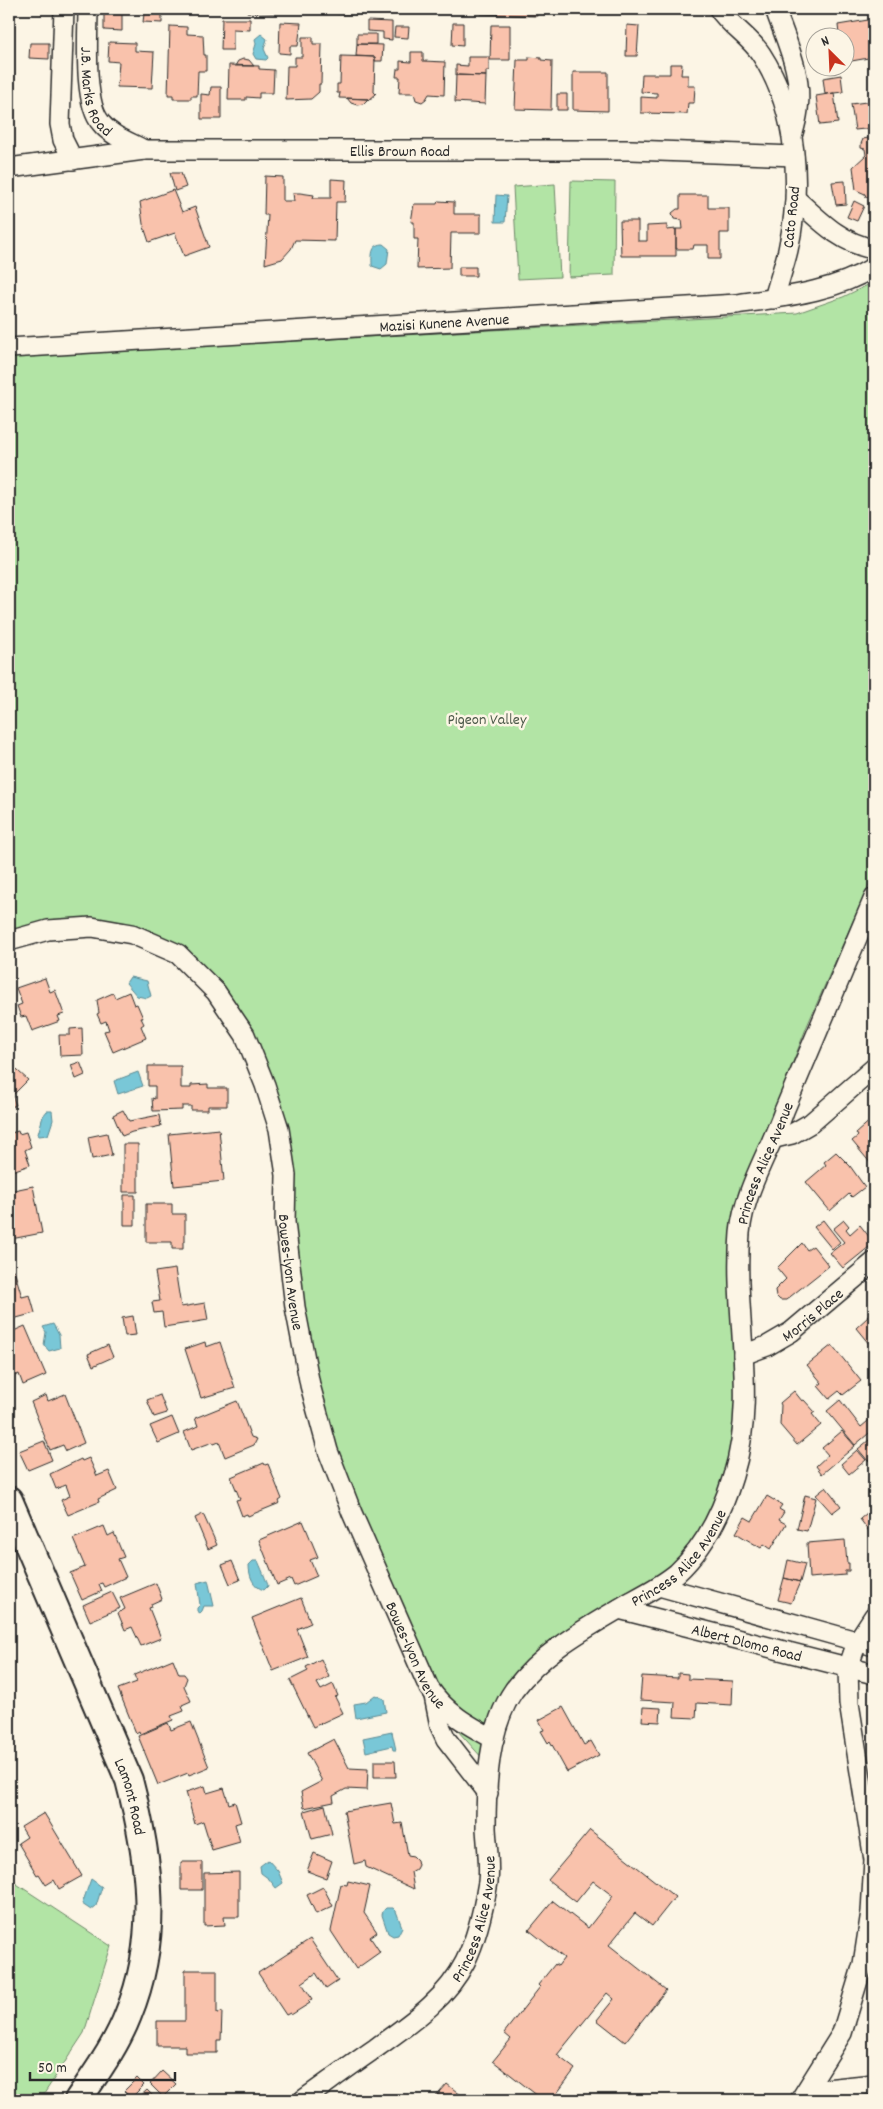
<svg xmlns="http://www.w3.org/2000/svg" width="883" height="2109" viewBox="0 0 883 2109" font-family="Dekko,sans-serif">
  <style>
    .green { fill: #b2e4a5; stroke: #6e8868 }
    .water { fill: #79c7d7; stroke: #5a8992 }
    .building { fill: #f9c2ac; stroke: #2b2b2b }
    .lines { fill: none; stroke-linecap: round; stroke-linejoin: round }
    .street-casing { stroke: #2b2b2b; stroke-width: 22 }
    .secondary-casing { stroke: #2b2b2b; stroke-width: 30 }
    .street { stroke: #fcf5e5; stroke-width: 19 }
    .secondary { stroke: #fcf5e5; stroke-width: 26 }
    .labels { text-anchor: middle; stroke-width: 5; stroke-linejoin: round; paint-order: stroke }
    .street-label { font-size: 16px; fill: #2b2b2b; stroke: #fcf5e5 }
    .park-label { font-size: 16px; fill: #4d594a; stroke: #fcf5e5 }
  </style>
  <rect width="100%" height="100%" fill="#fcf5e5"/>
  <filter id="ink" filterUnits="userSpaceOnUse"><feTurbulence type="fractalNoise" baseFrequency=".02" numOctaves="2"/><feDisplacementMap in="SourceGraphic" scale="10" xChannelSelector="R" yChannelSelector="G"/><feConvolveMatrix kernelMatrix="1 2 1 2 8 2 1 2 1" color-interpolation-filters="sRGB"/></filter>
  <g filter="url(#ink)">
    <path class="green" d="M571,181L615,182L614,275L569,277Z
      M555,184L560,277L518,279L513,187Z
      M874,282V873L807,1026L746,1182L736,1426L729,1471L696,1539L658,1587L519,1682L484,1760L431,1701L300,1356L287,1172L256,1069L197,977L168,954L128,936L49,935L9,947V357L797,313L843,297Z
      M9,1879L111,1946L84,2033L40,2100H9Z"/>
    <path class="water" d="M261,34L267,39L264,49L268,58L266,60L256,59L253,54L256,44L255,39Z
      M496,195L507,196L505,222H495Z
      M383,244L389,249L387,264L381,269L372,266C372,256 370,245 383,244Z
      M130,977L147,981L151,996L147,998L137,996L126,983Z
      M138,1072L143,1086L118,1094L114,1081Z
      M47,1111H52L53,1120L48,1135L39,1136L38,1134L43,1116Z
      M53,1324L59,1335L60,1348L49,1351L44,1345L46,1332L43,1327Z
      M253,1561H258C259,1563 268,1584 268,1586L264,1590C253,1587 249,1576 249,1565Z
      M208,1580L214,1606H204L202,1611L200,1613L197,1611V1608L200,1605L197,1583Z
      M375,1695L384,1699L386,1712L356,1718L354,1704L366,1702Z
      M392,1732L396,1750H393L392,1746L366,1752L363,1738Z
      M268,1860L278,1871L283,1883L276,1888L269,1879L261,1873L260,1866Z
      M91,1879L102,1887L96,1906L91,1910L82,1904Z
      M386,1908H393L396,1911L402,1927L398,1935L393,1936L388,1933L382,1915L383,1911Z"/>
    <path class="building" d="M247,9H275V13L247,12Z
      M283,9H298V12H283Z
      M337,9H356V14H337Z
      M482,9H537V16L481,14Z
      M104,12H122V31L104,30Z
      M144,14H162V23L143,22Z
      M222,19H250V30L233,29V50H221Z
      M874,19V57L846,62V38H834L839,35L838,25Z
      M367,21L392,22V40L383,39V32L367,31Z
      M280,22L301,23L298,46H290V54L279,53Z
      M453,23H463V46L452,45Z
      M491,25H510V60H490Z
      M627,25L639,26L637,56H626Z
      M170,26L187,27V34L203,35L204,55H206V71H198L197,96H191V99H173V95H168Z
      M395,27H409L408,38L394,37Z
      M357,34H376V44H357Z
      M302,37H313V44H322L321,84H319V92L311,99L286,100L287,66H295V57H302Z
      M109,42L135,43V51L154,52L152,88L117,87L119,62L108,61Z
      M30,43H49V59L29,58Z
      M357,44L383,45L382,61H375V57L356,56Z
      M411,52H423V61L445,62L444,95L429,94L426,99L422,102L416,100L414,93H399L400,77H396L397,69H400V61L411,62Z
      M341,56L375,57L374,92L376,94L369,100L368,99L339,98L340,93H337V84H340Z
      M468,57H489V71H486V76L456,75V65L468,66Z
      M529,57L541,58V60L552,61L551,110L515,109L517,60H529Z
      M243,59L249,60L254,66H235L238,61Z
      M670,64H682L681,75H688V86H695L694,103H688L687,114L641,113V97L657,98V93L641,92L642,74H670Z
      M229,65L259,66V69L274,70L273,93H259V98L246,97V100H228Z
      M573,72H608V111L573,110Z
      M456,75L486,76L485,104L455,102Z
      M841,75L843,92L825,94L823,78Z
      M211,87H221V119H201V94L210,95Z
      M834,93L838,123L820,125L816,96Z
      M557,94H567V110H557Z
      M347,98L368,99L363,104L357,105L351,103Z
      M874,101V128L855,130L851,104Z
      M874,137V195L866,197L865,194L856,190L853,167L866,155L865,149L861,148V144L863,139Z
      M170,173H181L186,187L175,191Z
      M265,176L283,177V201H294L293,193H300L314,195L313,198H331V179L346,180L345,202H336L335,241L295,240L291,249L282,259L265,264L268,215H264Z
      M845,181L846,204L836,205L832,182Z
      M173,190L182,212L195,207L209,247L184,256L175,233L149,242L143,224L140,202Z
      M680,195H708V208H729V233H720V259H708V245H694L693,249H676V229H683L682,220L674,219L672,213L677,209H680Z
      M438,201L454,202V214H481V233H451L450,268L417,269L418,239H414V222H411L414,204H437Z
      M854,201L864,206L857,221L847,217Z
      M620,221H638V241H647V226L667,225V230L676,229V256H621Z
      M459,267H476V276H459Z
      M45,978L50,992L55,990L64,1014L58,1016L60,1021L32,1031L26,1016L21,1017L17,1006L22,1004L16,988Z
      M129,992L134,1005L137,1004L143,1018H141L144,1024L141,1026L146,1038L113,1052L104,1031L109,1030L106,1021L101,1023L97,1014L99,1013L97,1000L113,993L115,998Z
      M82,1028L83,1055L60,1056L59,1035H70V1029Z
      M80,1062L85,1075L76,1079L71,1065Z
      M9,1063L28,1080L13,1095L9,1091Z
      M148,1066H181V1088H191V1085L208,1084V1088H227V1106H208V1110H191V1106H182V1110L153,1111L152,1098L155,1099V1086H148Z
      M12,1095L16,1105L9,1108V1096Z
      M123,1110L129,1121L159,1115L161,1126L132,1132L122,1136L113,1115Z
      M872,1119L874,1122V1162L872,1165L852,1141L858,1136L856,1133Z
      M9,1127L11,1133L18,1131L19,1134L26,1132L31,1147L25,1150L30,1165L9,1172Z
      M219,1129L224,1181L174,1186L169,1134Z
      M107,1133L112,1155L92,1159L88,1137Z
      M123,1144H138V1192H123Z
      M836,1152L850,1166L865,1187L852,1197L849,1194L830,1211L806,1182L826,1165L824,1162Z
      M33,1186L42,1233L11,1239L9,1227V1191Z
      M124,1195H135V1225H124Z
      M146,1204H172V1214H185V1242H183V1249H172V1242H146Z
      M823,1220L840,1242L832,1249L814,1227Z
      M844,1220L849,1226L846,1229L850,1234L860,1225L874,1243L843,1268L830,1253L844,1242L833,1229Z
      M802,1243L807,1250L813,1246L829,1266L786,1300H780L776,1296L775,1290L786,1279L777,1268Z
      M175,1269L181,1307L205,1303L208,1320L164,1327L162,1312L154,1313L152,1302L160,1301L155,1272Z
      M14,1270L22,1297L30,1295L35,1313L9,1320V1272Z
      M874,1310V1350L856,1328L868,1317L867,1316Z
      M133,1316L136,1335L125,1336L122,1318Z
      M25,1326L46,1375L23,1385L19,1374L10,1378L9,1373V1333Z
      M205,1342L206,1347L220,1342L235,1388L201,1398L185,1349Z
      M108,1345L113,1357L93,1366L88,1354Z
      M832,1345L861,1381L843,1395L839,1391L829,1399L818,1386L822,1383L807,1365Z
      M794,1391L802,1401L804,1400L815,1412L812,1414L821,1425L797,1445L780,1425L781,1405L780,1403Z
      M65,1394L84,1443L66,1451L63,1445L50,1450L31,1402L46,1395L48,1401Z
      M160,1395L167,1413L154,1417L147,1400Z
      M840,1400L861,1427L874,1416V1429L855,1445L827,1411Z
      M237,1401L251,1437L257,1439L254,1445L225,1457L219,1442L214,1444L213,1442L191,1450L184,1432L198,1426L195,1418Z
      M172,1417L179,1434L158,1443L150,1426Z
      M842,1431L855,1446L822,1474L816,1466L828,1455L822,1448Z
      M874,1436V1456L868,1461L858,1449Z
      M44,1441L52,1460L28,1470L19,1451Z
      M857,1450L866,1460L849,1474L841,1464Z
      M89,1458L97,1476L109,1471L117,1490L98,1499L99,1502L68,1515L61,1500L70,1496L66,1485L56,1489L50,1474L81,1459L82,1461Z
      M264,1463L265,1465L268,1464L282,1499L279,1501L280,1503L248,1516L247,1514L242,1516L236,1500L240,1499L231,1477Z
      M826,1487L841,1506L832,1513L816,1495Z
      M805,1495L816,1498L807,1531L797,1529Z
      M767,1496L782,1505L779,1509L784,1512L779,1520L786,1524L771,1549L764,1544L761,1548L736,1533L745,1517L752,1521Z
      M874,1507V1538L860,1519Z
      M203,1514L217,1545L208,1549L195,1518Z
      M303,1521L318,1557L310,1560L317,1576L294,1586L291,1579L277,1585L259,1540Z
      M104,1526L108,1536L114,1533L124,1557L118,1559L126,1577L104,1587L102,1583L99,1584L102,1591L82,1600L70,1573L85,1567L73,1539Z
      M845,1540L847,1563H849V1571H845V1575L809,1578L807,1543Z
      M788,1560L805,1564L800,1582L784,1578Z
      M232,1561L240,1580L230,1584L222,1565Z
      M784,1578L800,1582L791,1603L778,1600Z
      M156,1583L162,1599L151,1604L152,1607L149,1608L161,1638L141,1646L132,1627L125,1630L118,1613L125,1609L120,1598Z
      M112,1592L120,1608L90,1621L83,1605Z
      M301,1598L311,1623L297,1629L308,1657L273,1671L252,1618Z
      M173,1659L179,1674H184L187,1678L184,1686L191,1701L182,1705L184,1711L171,1716L173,1720L140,1734L139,1731L136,1733L118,1689L137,1682L134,1675Z
      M321,1659L329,1677L317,1683L321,1690L333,1684L338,1696L335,1697L343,1713L313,1727L290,1680L308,1671L306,1667Z
      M678,1673L688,1674V1679L733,1681L732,1705L697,1703L696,1718L674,1717L675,1702L640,1700L642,1676L678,1678Z
      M563,1707L584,1745L591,1741L599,1755L567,1772L550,1741L548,1743L541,1731L544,1730L539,1720Z
      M643,1707L661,1708L660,1722L642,1721Z
      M191,1722L209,1767L189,1775L188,1773L158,1785L138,1736L168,1723L171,1730Z
      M334,1739L349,1768L368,1769L367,1790L346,1789L333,1796L334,1802L304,1808L301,1792L322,1781L307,1753Z
      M374,1761H395L396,1777H374Z
      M205,1786L207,1793L224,1788L229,1804L235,1802L241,1822L235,1824L240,1842L212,1850L203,1821L195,1824L186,1792Z
      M391,1803L395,1824L402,1823L408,1855L413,1856L417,1860L418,1865L416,1869L411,1872L414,1889L366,1867L365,1861L354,1864L344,1811Z
      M325,1805L332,1834L312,1839L304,1811Z
      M44,1813L82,1876L59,1889L54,1880L46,1885L39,1874L37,1875L18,1843L27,1837L21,1827Z
      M590,1830L675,1897L652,1926L635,1913L609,1945L666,1990L625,2042L597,2020L614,1999L607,1993L557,2055L575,2069L552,2100H543L493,2061L511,2039L504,2033L540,1987L538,1985L555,1964L558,1966L564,1958L529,1930L553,1901L588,1928L613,1896L593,1881L576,1902L548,1880Z
      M314,1853L332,1861L326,1878L307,1871Z
      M181,1862H202V1890H181Z
      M239,1872V1917H224L225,1925L204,1926V1873Z
      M348,1881L370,1886L364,1913L377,1932L370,1937L380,1952L356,1969L331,1931L341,1884L347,1885Z
      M323,1887L333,1906L316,1914L307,1895Z
      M310,1939L338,1981L326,1989L316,1973L302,1983L312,1999L308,2001L310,2003L291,2015L290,2013L286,2015L258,1973Z
      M185,1970H217V2013L222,2012L221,2040H217V2053H185V2046H157V2021H185Z
      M162,2071L176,2084L163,2097L150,2084Z
      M137,2078L144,2085L131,2098L124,2091Z
      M447,2084L467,2100H433Z
      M147,2090L157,2100H136Z"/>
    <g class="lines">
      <defs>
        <g id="street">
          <path d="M64,9L60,124L63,140L73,160"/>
          <path id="s1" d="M88,9C88,36 83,103 101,123C111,136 130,142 144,150"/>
          <path d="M719,9C730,26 750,37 761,54C798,111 802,186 788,250C784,267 778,283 774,299"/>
          <path d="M775,9C786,41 803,75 798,110C797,118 795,126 793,133"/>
          <path id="s2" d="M9,168L144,150H631L794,156"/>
          <path d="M796,199C819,220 842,244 874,249"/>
          <path id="s3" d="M9,348L737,304C783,297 834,292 874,267"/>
          <path id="s4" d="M9,941L48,930L92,927L132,934L178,954L216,992L245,1035L265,1085L279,1129L286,1175L285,1222L295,1307L310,1385L328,1451L352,1513L429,1688C446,1713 468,1725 494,1739"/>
          <path d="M775,1138L792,1134L811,1123L874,1068"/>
          <path id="s5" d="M743,1355L767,1346L791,1332L874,1262"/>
          <path d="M659,1586L874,1646"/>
          <path id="s6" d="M619,1609L874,1674"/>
          <path d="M434,1696L440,1726L446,1739L488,1793"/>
          <path d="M807,2091L874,2084"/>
          <path id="s7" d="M303,2100C327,2083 351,2065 376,2048C409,2024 446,2000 465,1962C476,1940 484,1906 488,1882C490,1865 487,1846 486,1828C486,1785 488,1727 514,1690C545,1649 589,1627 632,1601C647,1593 664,1584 677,1573C706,1546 722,1513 733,1476C758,1397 733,1314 740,1233C744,1190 770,1151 784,1111L874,898"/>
          <path d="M800,2100L842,2033L863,1964L871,1912L874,1860L849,1703L848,1668L857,1642L874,1616"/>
        </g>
        <g id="secondary">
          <path id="s8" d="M9,1500L129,1780C150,1860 160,1937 128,2015C116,2046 96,2073 78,2100"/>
        </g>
      </defs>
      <use href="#street" class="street-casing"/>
      <use href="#secondary" class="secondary-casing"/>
      <use href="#street" class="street"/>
      <use href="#secondary" class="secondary"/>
    </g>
  </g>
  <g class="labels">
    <g class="street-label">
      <text dy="6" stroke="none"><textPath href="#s1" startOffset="84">J.B. Marks Road</textPath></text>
      <text dy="6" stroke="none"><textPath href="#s2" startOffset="392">Ellis Brown Road</textPath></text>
      <text transform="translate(790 217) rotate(-84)" y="6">Cato Road</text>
      <text dy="6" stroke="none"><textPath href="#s3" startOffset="436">Mazisi Kunene Avenue</textPath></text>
      <text dy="6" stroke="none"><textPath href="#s7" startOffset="1129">Princess Alice Avenue</textPath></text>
      <text dy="6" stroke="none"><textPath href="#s4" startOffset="525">Bowes-lyon Avenue</textPath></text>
      <text dy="6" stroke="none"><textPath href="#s5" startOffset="81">Morris Place</textPath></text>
      <text dy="6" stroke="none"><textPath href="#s7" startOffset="709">Princess Alice Avenue</textPath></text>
      <text dy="6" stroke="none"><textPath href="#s6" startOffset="132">Albert Dlomo Road</textPath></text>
      <text dy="6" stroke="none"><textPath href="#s4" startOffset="930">Bowes-lyon Avenue</textPath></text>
      <text dy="6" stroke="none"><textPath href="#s8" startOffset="321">Lamont Road</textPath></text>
      <text dy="6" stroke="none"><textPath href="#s7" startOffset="259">Princess Alice Avenue</textPath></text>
    </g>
    <g class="park-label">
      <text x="487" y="724">Pigeon Valley</text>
    </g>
  </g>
  <rect width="883" height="2109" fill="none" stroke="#fcf5e5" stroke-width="30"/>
  <rect x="15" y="15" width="853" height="2079" fill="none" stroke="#2b2b2b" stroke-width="2" filter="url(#ink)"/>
  <g transform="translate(830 52) rotate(336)"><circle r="24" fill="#fcf5e5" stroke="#a8a49b"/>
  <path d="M0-4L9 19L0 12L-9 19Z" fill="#c8321e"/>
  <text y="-8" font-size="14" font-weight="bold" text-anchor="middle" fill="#2b2b2b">N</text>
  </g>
  <path d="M30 2072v8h145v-8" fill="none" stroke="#2b2b2b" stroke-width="2.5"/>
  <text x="38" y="2072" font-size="15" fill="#2b2b2b" stroke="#fcf5e5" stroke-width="4" paint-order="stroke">50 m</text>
</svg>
